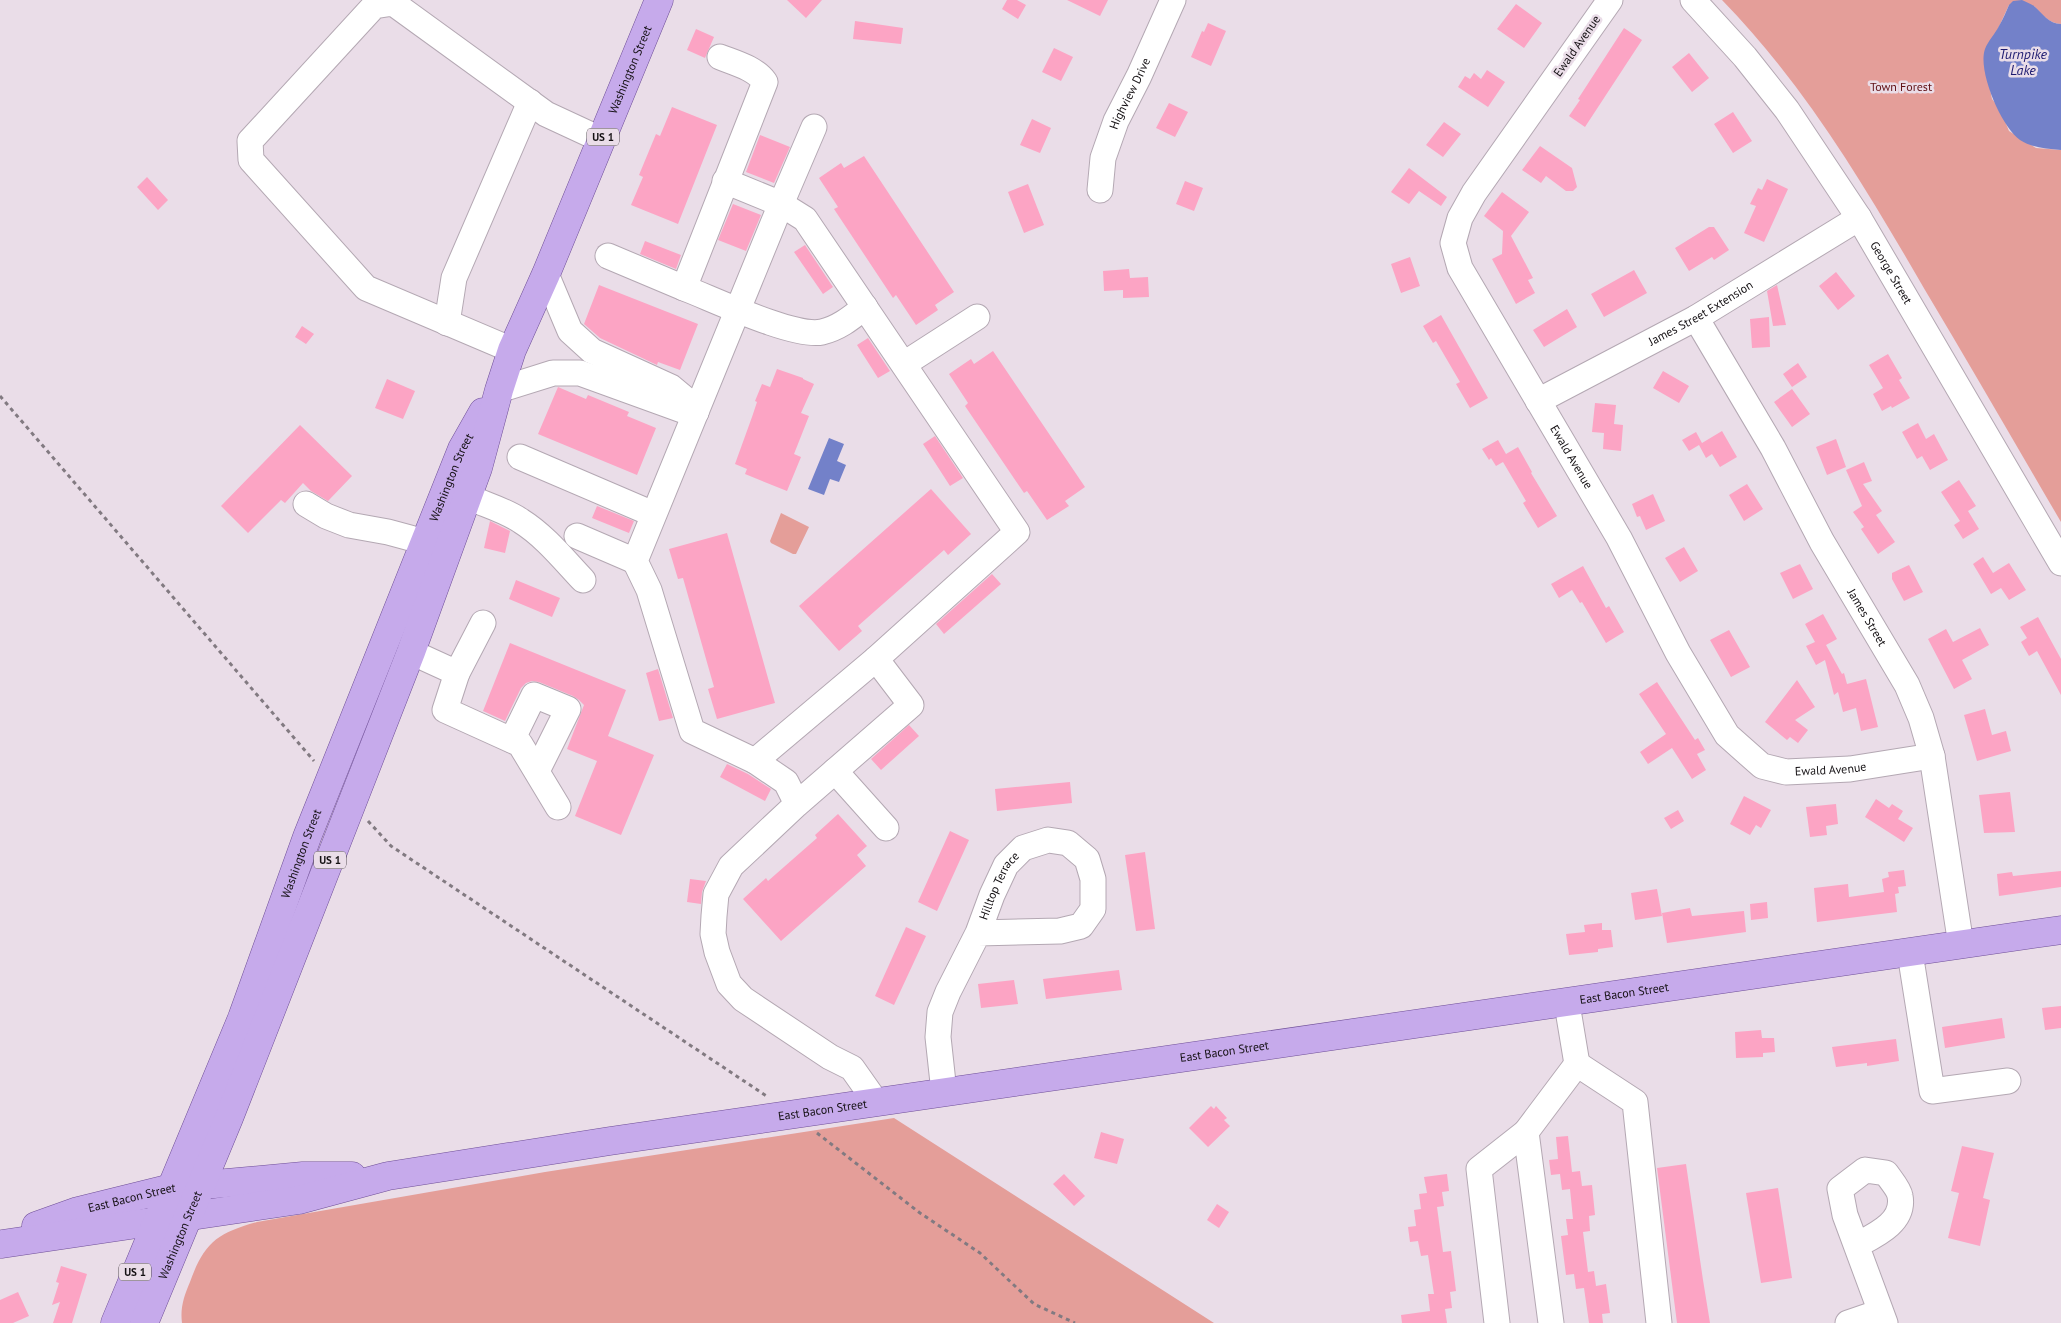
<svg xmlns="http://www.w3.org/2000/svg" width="2061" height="1323" viewBox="0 0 2061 1323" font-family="'PT Sans',sans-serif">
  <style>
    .green { fill: #e49e99 }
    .water { fill: #7381c9 }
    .building { fill: #fca4c4 }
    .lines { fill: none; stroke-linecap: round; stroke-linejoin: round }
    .minor-casing { stroke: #b4a8b3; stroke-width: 27 }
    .major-casing { stroke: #6f4f97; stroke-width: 29 }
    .path { stroke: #827a81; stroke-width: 3; stroke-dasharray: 4 4; stroke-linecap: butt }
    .minor { stroke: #fff; stroke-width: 25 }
    .major { stroke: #c6aaeb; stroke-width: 28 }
    .labels { text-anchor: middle; stroke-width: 5; stroke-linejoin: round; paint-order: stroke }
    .shield { fill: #eadde8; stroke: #544e53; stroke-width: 1 }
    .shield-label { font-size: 11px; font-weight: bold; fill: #141013 }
    .street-label { font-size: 12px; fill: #141013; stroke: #eadde8 }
    .park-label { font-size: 12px; fill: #601015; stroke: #eadde8 }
    .water-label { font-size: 14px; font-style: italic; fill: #1e1b70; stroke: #eadde8 }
  </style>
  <rect width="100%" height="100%" fill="#eadde8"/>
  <path class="green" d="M1722,0H2061V24C2050,24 2041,14 2034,6L2009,5L1984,59L1992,99L2000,109L2009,131L2036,148L2061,150V522C2016,445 1971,367 1925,290C1866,188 1805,85 1722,0Z
    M781,513L809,527L796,554H793L771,543L770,541Z
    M894,1118L1214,1323H182C180,1308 184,1296 190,1282C204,1243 217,1233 257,1222L545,1172Z"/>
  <path class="water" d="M2022,0C2026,2 2031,4 2034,6C2042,13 2049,24 2061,24V150C2046,149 2033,148 2020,140C2002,128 1977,71 1985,49C1988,41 1995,34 1999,26C2003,19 2006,12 2009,5L2013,1Z
    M829,438L844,444L837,461L846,465L839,482L830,479L824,495L808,489Z"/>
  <path class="building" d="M787,0H822L806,18Z
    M1007,0H1017L1026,5L1018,19L1002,9Z
    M1067,0H1108L1100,16Z
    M1516,4L1542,23L1524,48L1497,29Z
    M855,21L903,28L901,44L853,39Z
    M1208,23L1226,31L1211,66L1191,57L1202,31L1204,32Z
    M1624,28L1642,40L1585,127L1569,116L1580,100L1578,99Z
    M696,29L714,37L705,58L687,50Z
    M1054,48L1073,57L1061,81L1042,72Z
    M1689,53L1709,78L1692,92L1672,67Z
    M1487,70L1505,82L1488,107L1458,87L1465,76L1470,79L1474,73L1481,79Z
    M1169,103L1188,112L1175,137L1156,128Z
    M672,107L717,125L678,224L631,205L643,177L639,175L656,134L660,136Z
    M1733,112L1752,141L1733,153L1714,124Z
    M1032,119L1051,128L1040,153L1020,145Z
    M1444,122L1461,134L1443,157L1426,145Z
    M760,135L790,147L774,183L746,172Z
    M1540,146L1572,168L1577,187L1573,191H1566L1546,176L1541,183L1522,170Z
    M864,156L954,292L935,305L938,310L916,325L896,295L893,298L834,209L838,207L819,178L841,163L844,168Z
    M1409,168L1447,197L1441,206L1419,191L1409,204L1391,192Z
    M147,177L168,200L158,210L137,187Z
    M1767,179L1788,189L1764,242L1744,233L1756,206L1750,204L1758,188L1762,190Z
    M1185,181L1203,188L1194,211L1176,204Z
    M1028,184L1044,225L1024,233L1008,192Z
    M1502,192L1529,212L1511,236L1533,278L1528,280L1535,293L1516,304L1492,259L1502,254L1503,231L1484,216Z
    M733,204L761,215L746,251L718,240Z
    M1709,227H1714L1729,250L1714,260L1712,257L1689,271L1675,248Z
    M645,241L681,255L676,269L640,254Z
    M805,245L833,287L823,294L794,252Z
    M1410,257L1420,286L1401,293L1391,264Z
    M1129,269L1130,278L1148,277L1149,297L1123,298V290L1104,291L1103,271Z
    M1634,270L1647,293L1604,317L1591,294Z
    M1836,272L1855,296L1838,310L1819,286Z
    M599,285L698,324L680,370L658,362L657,365L600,338L584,324Z
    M1777,285L1786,325L1773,326L1767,291Z
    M1567,309L1577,327L1544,347L1533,330Z
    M1441,315L1488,398L1470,408L1456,384L1460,382L1436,341L1433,343L1423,326Z
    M1769,317L1770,347L1752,348L1750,319Z
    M302,326L314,334L306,344L295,337Z
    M868,338L890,371L878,378L857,345Z
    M993,351L1085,487L1065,501L1069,506L1047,520L1027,491L1024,493L965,406L968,403L949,374L971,359L974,364Z
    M1888,354L1902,378L1899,380L1910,398L1892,408L1891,406L1882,411L1873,394L1883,388L1869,365Z
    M1798,363L1807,377L1792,387L1783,374Z
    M777,369L803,378V379L814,384L801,413L809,416L794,454L801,457L787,491L745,474L747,469L735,464L752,417L757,402L755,401L762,384L770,387Z
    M1663,371L1689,386L1679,403L1653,388Z
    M387,379L415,391L403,419L375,408Z
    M558,387L586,399L588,395L629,412L627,416L656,428L637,475L538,434Z
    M1792,389L1810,414L1792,427L1774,402Z
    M1595,403L1616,405L1614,424L1623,425L1621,451L1603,449L1604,433L1592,432Z
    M1918,423L1926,439L1934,434L1948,460L1930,470L1922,456L1917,459L1902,432Z
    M300,425L352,476L328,501L311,491L303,483L285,503L281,500L248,533L221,506Z
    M1722,431L1737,457L1720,467L1712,454L1706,458L1699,445L1689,451L1682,440L1696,432L1702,443Z
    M935,436L963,478L950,486L923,444Z
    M1836,439L1846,467L1827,475L1816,447Z
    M1498,440L1506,454L1518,447L1532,472L1531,473L1557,516L1538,528L1523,503L1526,501L1503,462L1496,466L1491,458L1489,460L1482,449Z
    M1864,462L1872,481L1863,484L1882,511L1876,515L1895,542L1878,554L1861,529L1864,527L1853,512L1862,506L1846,470Z
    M1959,480L1976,506L1968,511L1979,529L1963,539L1954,525L1960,521L1941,492Z
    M1747,484L1763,509L1744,521L1729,495Z
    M931,489L971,534L948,555L944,550L858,626L862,631L839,651L799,606Z
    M1653,494L1665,521L1646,530L1640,516L1637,517L1632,504Z
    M597,506L634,521L629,533L592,518Z
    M490,521L510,531L505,553L484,548Z
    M727,533L775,703L717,719L708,689L714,687L683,578L678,579L669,549Z
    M1684,547L1698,571L1680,582L1665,558Z
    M1983,557L1993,573L2009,563L2026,590L2009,600L2001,588L1991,594L1973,564Z
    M1800,564L1813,589L1793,599L1780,573Z
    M1909,565L1923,592L1904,601L1892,579V573Z
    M1583,566L1606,608L1609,606L1624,632L1606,643L1582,602L1580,603L1572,590L1559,598L1551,584Z
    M992,574L1001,584L944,634L936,624Z
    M516,580L560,598L552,617L509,599Z
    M1823,614L1837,639L1826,645L1842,674L1844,673L1847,684L1866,679L1878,727L1861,731L1856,708L1843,712L1838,692L1834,695L1825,660L1816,665L1806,646L1815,642L1805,624Z
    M2038,617L2061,659V695L2037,651L2029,656L2021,642L2027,638L2020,627Z
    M1980,628L1989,645L1962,660L1972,679L1954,689L1928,639L1946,629L1953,642Z
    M1729,630L1750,667L1731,677L1710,640Z
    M510,643L626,690L608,736L654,755L621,835L575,816L597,761L567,749L584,705L579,700L573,696L539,682L532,681L526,683L521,688L505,721L483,711Z
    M658,669L673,718L659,721L646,673Z
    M1797,680L1815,707L1795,720L1808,730L1798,743L1790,737L1787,740L1765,722Z
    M1657,682L1695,740L1698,738L1705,750L1697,754L1706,770L1692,779L1672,748L1648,764L1640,752L1666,734L1639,694Z
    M1985,709L1992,735L2006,731L2011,751L1977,761L1964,715Z
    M909,725L919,736L881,770L871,759Z
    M727,764L748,774L771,789L765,801L720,777Z
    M1070,782L1072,803L997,811L995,789Z
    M2010,792L2015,832L1984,833L1979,795Z
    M1744,796L1771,810L1761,828L1756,825L1750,835L1730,824Z
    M1876,799L1889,808L1892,804L1903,811L1898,819L1913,828L1904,842L1865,817Z
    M1836,804L1838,824L1826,826L1827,835L1810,837L1806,807Z
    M1678,810L1684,821L1671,829L1664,818Z
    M838,814L867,846L857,855L866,866L781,941L743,899L766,878L768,881L817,838L815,835Z
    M950,831L969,840L937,911L918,902Z
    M1145,852L1155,929L1136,931L1125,855Z
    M1904,870L1906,886L1898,887L1899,893L1895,894L1897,912L1817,922L1814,888L1848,884L1849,897L1884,892L1882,879L1889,877L1888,872Z
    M2061,871V887L1999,896L1997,874L2012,872L2013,876Z
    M690,879L706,881L702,892L701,904L687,902Z
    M1657,889L1662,916L1635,920L1631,893Z
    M1767,902L1768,918L1751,920L1750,904Z
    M1690,908L1692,916L1744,911L1746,932L1667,943L1662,913Z
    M1602,923V930H1611L1613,947L1598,949V952L1569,955L1566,934L1585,932L1584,925Z
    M906,927L926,936L894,1005L875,996Z
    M1119,970L1122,990L1046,999L1043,979Z
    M1014,980L1018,1004L981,1008L978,984Z
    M2061,1006V1028L2045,1030L2042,1008Z
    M2002,1018L2005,1038L1945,1048L1942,1027Z
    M1761,1030L1762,1038H1774L1775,1052L1763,1053V1057L1736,1058L1735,1032Z
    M1896,1039L1899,1061L1867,1066V1063L1836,1067L1832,1047Z
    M1211,1106L1214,1109L1216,1106L1227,1118L1224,1120L1230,1126L1208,1147L1189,1128Z
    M1101,1132L1124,1139L1117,1164L1094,1158Z
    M1568,1136L1572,1172L1580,1171L1582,1186L1592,1185L1595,1215L1589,1216L1590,1231L1583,1232L1588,1272L1594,1271L1596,1286L1606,1284L1610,1313L1602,1314L1603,1323H1589L1584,1288L1576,1289L1574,1274L1566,1275L1561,1236L1568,1235L1566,1219H1573L1570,1189L1562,1190L1560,1174L1551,1175L1549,1160L1558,1159L1556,1137Z
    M1962,1146L1994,1153L1983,1198L1990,1200L1980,1246L1948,1238L1959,1193L1951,1191Z
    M1686,1164L1703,1280L1710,1323H1677L1657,1168Z
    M1064,1174L1085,1196L1074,1206L1053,1184Z
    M1447,1174L1449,1191L1442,1192L1444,1206L1437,1207L1443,1252L1451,1251L1456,1291L1450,1292L1452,1308L1445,1309L1447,1323H1402L1401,1315L1430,1311L1428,1294H1434L1428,1255L1421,1256L1418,1241L1410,1242L1408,1227L1416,1226L1414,1210L1421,1209L1419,1194L1427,1193L1424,1177Z
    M1778,1188L1792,1278L1761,1283L1746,1193Z
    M1217,1204L1229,1212L1219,1228L1207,1220Z
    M61,1266L87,1274L72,1323H53L60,1302L52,1305L59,1283L56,1282Z
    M18,1292L29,1316L13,1323H0V1300Z"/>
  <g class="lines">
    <defs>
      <g id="minor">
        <path id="s1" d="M1610,0L1474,193L1460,218L1453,243L1460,268L1619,538L1678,653L1727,735L1762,766L1786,772L1850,769L1932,756"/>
        <path id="s2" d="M1693,0L1745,57L1787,110L1859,218L2061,563"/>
        <path d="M720,57C735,63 755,68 765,82L684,288C713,299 794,338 822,332C839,328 851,318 865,307"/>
        <path d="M725,181L781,204L814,127"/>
        <path id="s3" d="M1100,190L1103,158L1116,121L1139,76L1173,0"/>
        <path d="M608,256L684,288"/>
        <path d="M546,274L570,331L592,351L671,387L689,402L696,412"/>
        <path id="s4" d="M1696,318L1773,448L1822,542L1907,685L1921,718L1932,756L1961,945"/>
        <path d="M447,323L454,278L530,102"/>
        <path d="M512,350L366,288L251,160L250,141L374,6L393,3L546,114L602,140"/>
        <path d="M904,364L977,317"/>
        <path d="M499,390L553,373H580L685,411L696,412"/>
        <path id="s5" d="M1538,401L1696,318L1859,218"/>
        <path d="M520,457L653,514"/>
        <path d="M468,497C486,505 505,510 521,521C545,536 564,560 583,580"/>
        <path d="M306,504L326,516L349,525L388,532L425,542"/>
        <path d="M577,536L635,561"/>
        <path d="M411,652L457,673L483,623"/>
        <path d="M457,673L445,710L520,744L558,807"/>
        <path d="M512,740L534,695L568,709L537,771"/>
        <path d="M755,761L876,659"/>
        <path d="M835,771L886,828"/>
        <path d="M797,804L786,782L755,761L692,731L649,590L635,561L781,204L805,219L1017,532L876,659L911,705L797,804L731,866L716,894L714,916L713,934L717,952L729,984L743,999L830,1057L852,1068L876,1102"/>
        <path d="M1910,953L1932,1091L2008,1081"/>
        <path d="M1567,1004L1577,1064"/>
        <path id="s6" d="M944,1092L938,1037L940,1012L948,992L978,933L992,895L1006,865L1023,848L1048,840L1068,843L1087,859L1093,879V909L1081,926L1060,931L978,933"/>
        <path d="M1526,1132L1577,1064L1635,1102L1659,1323"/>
        <path d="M1857,1245C1876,1235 1905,1222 1900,1196C1899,1189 1890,1179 1886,1173L1865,1170L1840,1189L1845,1215L1885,1323"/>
        <path d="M1497,1323L1479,1169L1526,1132L1551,1323"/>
        <path d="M1848,1323L1880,1312"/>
      </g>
      <g id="major">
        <path id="s7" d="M36,1226L78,1211L171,1188L303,1176H352"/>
        <path id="s8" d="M2,1244L299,1200L388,1176L610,1141L2061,930"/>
        <path id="s9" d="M115,1323L242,1018L307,837L462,449L483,412"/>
        <path id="s10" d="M144,1323L229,1118L411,652L478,468L499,390L512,350L546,274L659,0"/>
      </g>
    </defs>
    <use href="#minor" class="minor-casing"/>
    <use href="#major" class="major-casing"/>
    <path class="path" d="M0,396L314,761
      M368,821L391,846L768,1097
      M817,1133L920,1213L980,1253L1034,1304L1075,1323"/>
    <use href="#minor" class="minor"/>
    <use href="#major" class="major"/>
  </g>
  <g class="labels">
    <g class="shield">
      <rect x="587" y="128.5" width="32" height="17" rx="4"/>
      <rect x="314" y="851.5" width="32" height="17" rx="4"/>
      <rect x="119" y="1263.5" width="32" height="17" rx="4"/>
    </g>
    <g class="shield-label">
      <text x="603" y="141">US 1</text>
      <text x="330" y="864">US 1</text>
      <text x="135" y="1276">US 1</text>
    </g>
    <g class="street-label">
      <text transform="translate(1577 46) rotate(-55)" y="4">Ewald Avenue</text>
      <text dy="4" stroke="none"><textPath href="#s10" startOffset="1345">Washington Street</textPath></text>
      <text dy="4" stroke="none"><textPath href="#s3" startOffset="102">Highview Drive</textPath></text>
      <text dy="4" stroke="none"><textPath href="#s2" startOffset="338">George Street</textPath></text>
      <text dy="4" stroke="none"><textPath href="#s5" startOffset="185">James Street Extension</textPath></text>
      <text dy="4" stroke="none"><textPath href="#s1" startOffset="536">Ewald Avenue</textPath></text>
      <text dy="4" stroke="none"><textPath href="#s9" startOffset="910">Washington Street</textPath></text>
      <text dy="4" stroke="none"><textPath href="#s4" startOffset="345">James Street</textPath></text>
      <text dy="4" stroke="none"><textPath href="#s1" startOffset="971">Ewald Avenue</textPath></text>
      <text dy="4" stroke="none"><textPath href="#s9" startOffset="505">Washington Street</textPath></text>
      <text dy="4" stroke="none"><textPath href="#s6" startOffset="220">Hilltop Terrace</textPath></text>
      <text dy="4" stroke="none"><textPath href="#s8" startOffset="1642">East Bacon Street</textPath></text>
      <text dy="4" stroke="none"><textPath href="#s8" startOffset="1238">East Bacon Street</textPath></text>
      <text dy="4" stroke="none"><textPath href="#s8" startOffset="832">East Bacon Street</textPath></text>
      <text dy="4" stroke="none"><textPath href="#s7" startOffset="100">East Bacon Street</textPath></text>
      <text dy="4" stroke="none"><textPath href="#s10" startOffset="95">Washington Street</textPath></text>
    </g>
    <g class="park-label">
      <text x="1901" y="91">Town Forest</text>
    </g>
    <g class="water-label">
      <text x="2023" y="59">Turnpike<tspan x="2023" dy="16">Lake</tspan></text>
    </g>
  </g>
</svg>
